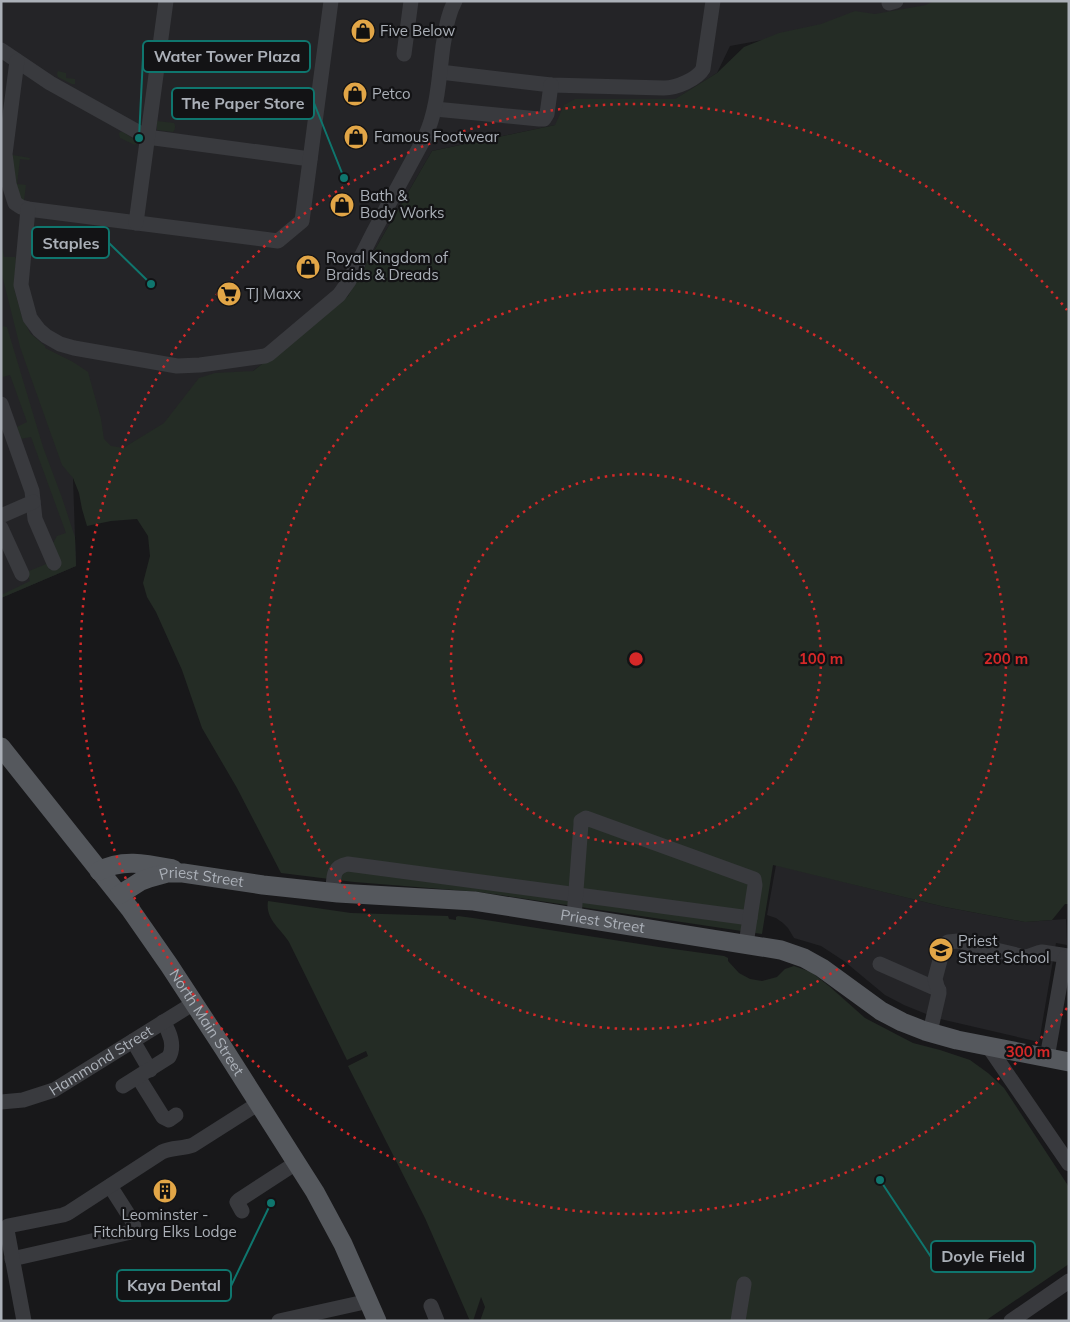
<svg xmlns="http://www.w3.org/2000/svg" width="1070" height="1322" viewBox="0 0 1070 1322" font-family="Mulish,sans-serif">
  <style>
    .built { fill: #242427 }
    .green { fill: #242c25 }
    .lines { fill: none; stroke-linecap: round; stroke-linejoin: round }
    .minor { stroke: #393a3e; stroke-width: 15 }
    .major { stroke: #55585d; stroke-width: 19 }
    .ring { fill: none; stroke: #d62828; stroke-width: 2.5; stroke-dasharray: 2.5 5 }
    .labels { text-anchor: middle; stroke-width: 4.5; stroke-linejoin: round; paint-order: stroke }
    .poi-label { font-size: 15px; fill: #abb0b8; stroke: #131315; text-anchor: start }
    .street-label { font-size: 15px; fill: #abb0b8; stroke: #131315 }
    .centre { fill: #d62828; stroke: #131315; stroke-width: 2.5 }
    .ring-label { font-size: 15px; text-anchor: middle; font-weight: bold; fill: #d62828; stroke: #131315; stroke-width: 4.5; stroke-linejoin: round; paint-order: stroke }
    .leader { fill: none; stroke: #0f766e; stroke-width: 2 }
    .callout-dot { fill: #0f766e; stroke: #131315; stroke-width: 2 }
    .callout { fill: #131315; stroke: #0f766e; stroke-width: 2 }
    .callout-label { font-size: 16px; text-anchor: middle; font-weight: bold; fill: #abb0b8 }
  </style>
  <rect width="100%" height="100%" fill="#18181a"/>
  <path class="built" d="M1,1H964L933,8L730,46L717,73L674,100L432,151L348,296L253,371L73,478L76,566L1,598Z
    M776,865L945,907L1025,922L1066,919L1067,945L1056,943L1039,1042L936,1018L904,1005L885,995L844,961L821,946L794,938L788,928L783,923L776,918L767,915Z"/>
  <path class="green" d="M934,1H1069V904H1065L1052,920L1025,922L945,907L773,865L762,934L479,892L354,882L281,873L237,788L202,728L182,670L156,612L147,597L143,583L150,556L148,536L137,519L111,521L87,526L82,509L79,493L73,478L62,465L20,347L1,271V240L4,257H15L16,258L14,288L22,317L30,333L45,346V348L73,362L88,372L101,419L104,439L111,446L123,448L164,423L199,378L215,373L253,371L348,296L432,151L555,125L564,105L575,99H675L717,73L744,47L779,33L821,24L855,11L875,14L926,5Z
    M58,71L66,73V78L75,79V84H72L58,77L57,74Z
    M157,121L174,123C176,126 175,130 173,132L157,130Z
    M120,132H123L137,141L138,143L135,145L120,138L119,134Z
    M13,155L30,158L29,160L20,159L17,184L26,185L24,201L19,200L11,156Z
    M3,326L7,327L43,447L61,495L75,537L76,566L1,598V595L30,581L28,575L29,571L46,564L48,565L50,570L61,564L53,543L57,536L66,533L31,437L20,439L17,427L27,422L10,375L3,377L1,374V332Z
    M268,901L351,913L448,916L449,919L456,920V917L458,916L473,918L659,947L724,956L728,958V961L739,973L750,979L762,981L777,977L785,969L794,966L811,972L829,986L865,1018L913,1043L940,1050L970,1060L988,1073L1004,1088L1069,1187V1264L985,1321H480L485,1307L481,1297L473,1321H470L425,1218L348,1066L368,1056L366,1051L347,1060L289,942C280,928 265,919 268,901Z"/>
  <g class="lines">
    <g class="minor">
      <path d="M889,3L896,1"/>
      <path d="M1,50L50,83L147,137L310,159"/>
      <path d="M404,54L411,1"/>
      <path d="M17,61L5,154L9,184L15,203L21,207L28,209L278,241L302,221L331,1"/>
      <path d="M440,72L551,85L664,88C677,88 697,79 703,69L713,1"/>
      <path d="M435,109L539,119H544L547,114L551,85"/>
      <path d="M28,209L21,285L30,318L39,330L46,336L60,344L74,348L177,366L200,365L265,356L269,354L339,295L349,281L373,233L425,137C438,109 439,76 443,46C446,30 447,16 455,1"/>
      <path d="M136,223L166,1"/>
      <path d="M1,404L32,491L35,519L54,563"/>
      <path d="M1,516L33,502"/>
      <path d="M1,528L22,574"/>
      <path d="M333,893C334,879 331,867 348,864L750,918"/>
      <path d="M574,917L581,824V821L586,818L754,879L755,885L746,944"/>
      <path d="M880,964L939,990"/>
      <path d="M930,1032L939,993L935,979L944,945L948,942L958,941L1025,957C1031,956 1036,953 1042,952L1068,956"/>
      <path d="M133,1041L150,1070"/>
      <path d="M988,1046L1069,1164"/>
      <path d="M1047,1058L1064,961L1065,958L1069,956"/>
      <path d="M138,1077L163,1117L169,1120L176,1115"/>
      <path d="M123,1086L169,1057C175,1046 170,1032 163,1022"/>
      <path id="s1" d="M1,1102L23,1100L54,1090L194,1003"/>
      <path d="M242,1211L237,1202L239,1200L296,1163"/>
      <path d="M12,1259L131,1232L134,1228L133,1222L110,1186"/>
      <path d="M431,1306L437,1321"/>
      <path d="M24,1321L7,1230L8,1226L63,1215L68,1213L162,1152C172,1147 183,1149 193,1145L259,1103"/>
      <path d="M279,1321L369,1301"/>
      <path d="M738,1321L744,1284"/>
      <path d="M1011,1321L1069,1281"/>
    </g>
    <g class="major">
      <path id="s2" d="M1,747L130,909L169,965L224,1049L315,1192L343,1244L377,1321"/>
      <path d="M99,871C122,858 148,864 173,869"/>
      <path id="s3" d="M119,895L141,881L149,878L167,873H183L263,885L338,893L474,901L781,950L804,958L822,968L881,1011L902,1022L925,1031L957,1040L1069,1062"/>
    </g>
  </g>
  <g class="ring">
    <circle cx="636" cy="659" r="185"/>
    <circle cx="636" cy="659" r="370"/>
    <path d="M1067 1008A555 555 0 1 1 1067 310"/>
  </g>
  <defs>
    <symbol id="shop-disc" viewBox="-11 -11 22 22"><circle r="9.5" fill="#e2a647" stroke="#131315"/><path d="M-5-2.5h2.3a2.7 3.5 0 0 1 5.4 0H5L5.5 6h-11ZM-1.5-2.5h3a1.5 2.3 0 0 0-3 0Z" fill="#111"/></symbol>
    <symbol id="supermarket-disc" viewBox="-11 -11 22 22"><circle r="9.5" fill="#e2a647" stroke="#131315"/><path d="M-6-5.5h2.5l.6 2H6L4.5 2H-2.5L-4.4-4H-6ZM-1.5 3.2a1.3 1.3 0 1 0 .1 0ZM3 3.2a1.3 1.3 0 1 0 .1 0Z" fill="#111"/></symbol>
    <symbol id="school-disc" viewBox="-11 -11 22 22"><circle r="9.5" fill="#e2a647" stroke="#131315"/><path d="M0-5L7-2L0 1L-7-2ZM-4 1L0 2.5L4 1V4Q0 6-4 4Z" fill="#111"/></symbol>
    <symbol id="building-disc" viewBox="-11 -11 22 22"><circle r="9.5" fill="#e2a647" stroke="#131315"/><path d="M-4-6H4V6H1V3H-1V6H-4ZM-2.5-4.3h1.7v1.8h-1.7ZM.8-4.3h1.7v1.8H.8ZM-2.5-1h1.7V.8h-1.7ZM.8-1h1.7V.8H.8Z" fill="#111"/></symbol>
  </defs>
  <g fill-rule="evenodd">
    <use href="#shop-disc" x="349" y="17" width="28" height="28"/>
    <use href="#shop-disc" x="341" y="80" width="28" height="28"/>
    <use href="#shop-disc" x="342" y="123" width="28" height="28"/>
    <use href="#shop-disc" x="328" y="191" width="28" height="28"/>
    <use href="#shop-disc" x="294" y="253" width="28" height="28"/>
    <use href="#supermarket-disc" x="215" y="280" width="28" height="28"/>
    <use href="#school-disc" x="927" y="936" width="28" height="28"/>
    <use href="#building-disc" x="151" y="1177" width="28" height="28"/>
  </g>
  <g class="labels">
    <g class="poi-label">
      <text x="380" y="36">Five Below</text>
      <text x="372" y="99">Petco</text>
      <text x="374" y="142">Famous Footwear</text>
      <text x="360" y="201">Bath &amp;<tspan x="360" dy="17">Body Works</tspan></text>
      <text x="326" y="263">Royal Kingdom of<tspan x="326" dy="17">Braids &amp; Dreads</tspan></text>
      <text x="246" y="299">TJ Maxx</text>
      <text x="958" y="946">Priest<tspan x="958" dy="17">Street School</tspan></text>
      <text x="165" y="1220" text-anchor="middle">Leominster -<tspan x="165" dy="17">Fitchburg Elks Lodge</tspan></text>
    </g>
    <g class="street-label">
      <text dy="5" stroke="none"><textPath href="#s3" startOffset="88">Priest Street</textPath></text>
      <text dy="5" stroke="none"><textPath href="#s3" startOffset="492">Priest Street</textPath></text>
      <text dy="5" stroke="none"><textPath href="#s2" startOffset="344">North Main Street</textPath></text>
      <text dy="5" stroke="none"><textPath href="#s1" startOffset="110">Hammond Street</textPath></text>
    </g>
  </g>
  <circle cx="636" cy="659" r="8" class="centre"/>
  <g class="ring-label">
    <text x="821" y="664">100 m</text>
    <text x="1006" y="664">200 m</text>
    <text x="1028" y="1057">300 m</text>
  </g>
  <path class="leader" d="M139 138L143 57M344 178L314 103M151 284L109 243M880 1180L931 1257M271 1203L231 1286"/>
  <g class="callout-dot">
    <circle cx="139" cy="138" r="5"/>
    <circle cx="344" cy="178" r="5"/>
    <circle cx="151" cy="284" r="5"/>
    <circle cx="880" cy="1180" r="5"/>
    <circle cx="271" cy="1203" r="5"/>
  </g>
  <g class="callout">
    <rect x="143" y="41" width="167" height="31" rx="5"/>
    <rect x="172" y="88" width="142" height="31" rx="5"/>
    <rect x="32" y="227" width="77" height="31" rx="5"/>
    <rect x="931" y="1241" width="104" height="31" rx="5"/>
    <rect x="117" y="1270" width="114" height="31" rx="5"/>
  </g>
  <g class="callout-label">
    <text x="227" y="62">Water Tower Plaza</text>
    <text x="243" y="109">The Paper Store</text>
    <text x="71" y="249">Staples</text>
    <text x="983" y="1262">Doyle Field</text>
    <text x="174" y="1291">Kaya Dental</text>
  </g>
  <rect width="1070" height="1322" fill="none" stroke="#abb0b8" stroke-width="5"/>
</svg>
